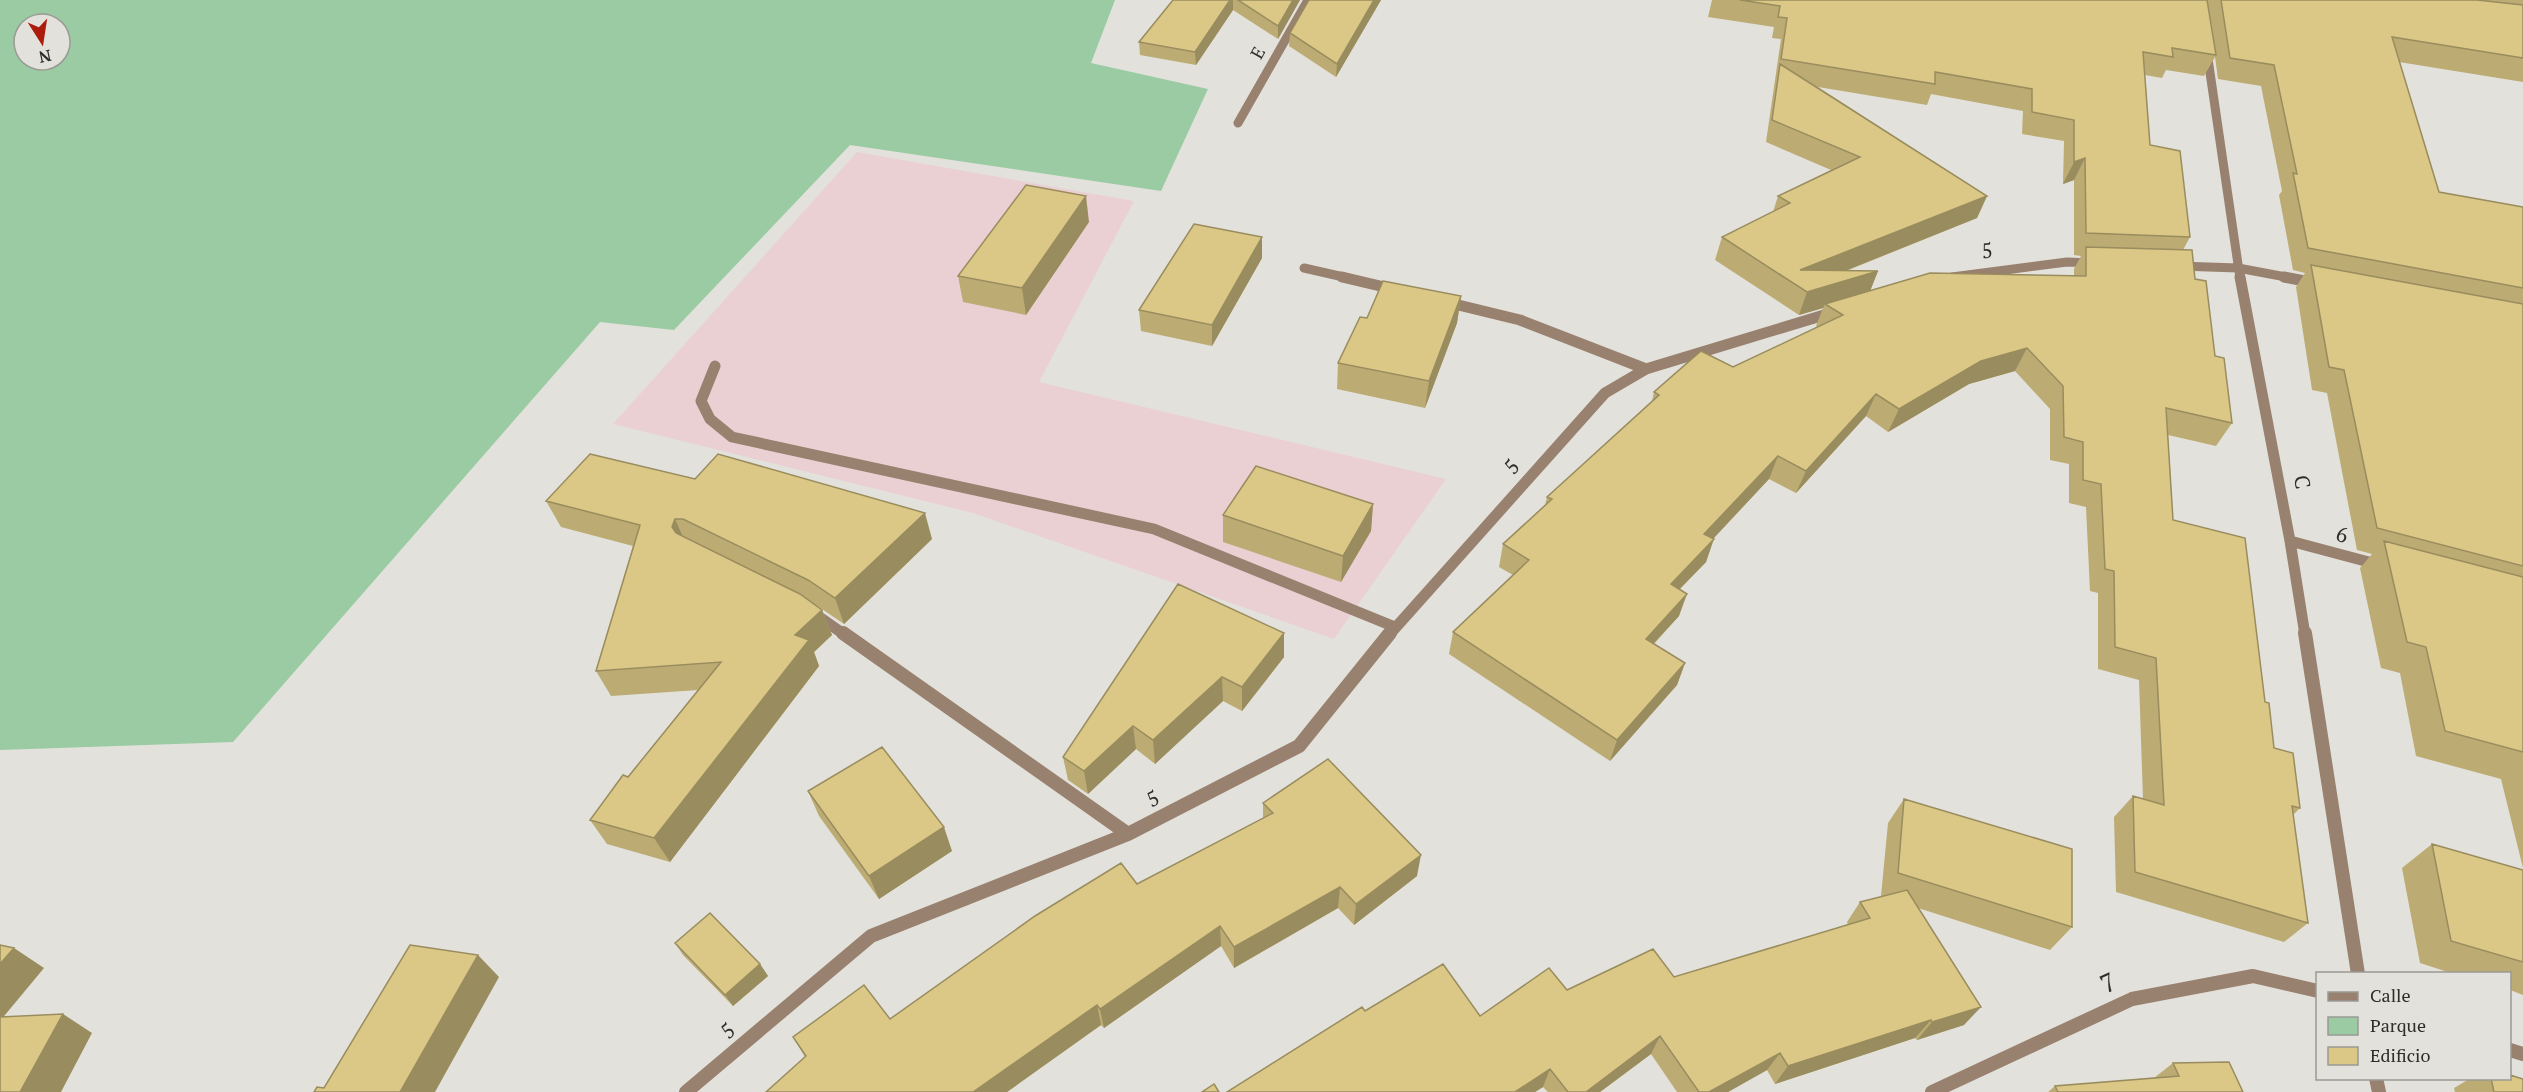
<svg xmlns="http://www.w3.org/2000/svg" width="2523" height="1092" viewBox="0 0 2523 1092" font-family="'PT Serif',serif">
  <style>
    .industrial { fill: #ead0d3 }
    .green { fill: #9acba2; fill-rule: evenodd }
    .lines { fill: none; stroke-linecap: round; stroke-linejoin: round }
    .lane-far1 { stroke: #98816e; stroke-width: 9 }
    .lane { stroke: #98816e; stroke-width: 11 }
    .street-far2 { stroke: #98816e; stroke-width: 9 }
    .street-far1 { stroke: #98816e; stroke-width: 11 }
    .street { stroke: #98816e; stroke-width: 14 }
    .wall { fill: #bcac73; fill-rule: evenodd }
    .shaded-wall { fill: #998c5e }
    .building { fill: #dbc886; stroke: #998c5e; stroke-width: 1.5 }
    .labels { text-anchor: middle; stroke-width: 4.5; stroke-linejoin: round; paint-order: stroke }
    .far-street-label { font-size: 18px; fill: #2e2d2a; stroke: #e3e1db }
    .street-label { font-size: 21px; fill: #2e2d2a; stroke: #e3e1db }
    .near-street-label { font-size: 26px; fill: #2e2d2a; stroke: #e3e1db }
  </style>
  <rect width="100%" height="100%" fill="#e3e1db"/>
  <path class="industrial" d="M857,152L1134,201L1039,382L1446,479L1334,639L973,513L613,424Z"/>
  <path class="green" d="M0,0H1115L1091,63L1208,89L1161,191L850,145L674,330L600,322L233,742L0,750ZM24,24H60V60H24Z"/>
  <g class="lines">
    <path class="lane-far1" d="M1304,268L1348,278"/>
    <path class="lane" d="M1342,277L1397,290
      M1446,302L1520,320L1646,369
      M715,366L701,401L710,419L732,437L1154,529L1395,627"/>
    <path class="street-far2" d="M2207,52L2240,278
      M1238,123L1308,0
      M2178,266L2238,268L2291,278
      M1952,277L2067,262L2092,263"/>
    <path class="street-far1" d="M2240,277L2290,541L2305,635
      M2284,277L2315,283
      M2290,541L2380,565
      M815,614L845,635
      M1389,635L1605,393L1646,369L1834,312"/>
    <path class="street" d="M843,633L1128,834
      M2305,633L2358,974
      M2510,1050L2523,1054
      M2376,1078L2379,1092
      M686,1092L871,936L1128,834L1299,746L1390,633
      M1932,1092L2132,999L2253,976L2318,991"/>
  </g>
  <path class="wall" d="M1173,0H1300L1278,39L1233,10L1196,65L1140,55L1139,42Z
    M1309,0H1381L1336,77L1289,46L1290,33Z
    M1712,0H2523V82L2399,62L2439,192L2523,207V868L2501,779L2416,756L2400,673L2381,668L2360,568L2372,554L2357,550L2327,393L2312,390L2296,287L2305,273L2293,270L2279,195L2282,191L2261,86L2218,79L2215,57L2204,76L2166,70L2162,78L2145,75L2150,145L2190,237L2183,250L2195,279L2232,423L2216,446L2168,435L2173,520L2265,702L2274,748L2300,808L2293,815L2308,923L2284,942L2116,892L2114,817L2133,796L2143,799L2139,680L2098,669V593L2090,591L2086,507L2069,503V464L2050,460V409L2015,371L1969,384L1888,432L1866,416L1796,493L1769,479L1713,539L1706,562L1680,589L1679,616L1654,644L1685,663L1677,685L1610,761L1449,654L1453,632L1513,575L1499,567L1503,544L1545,505L1547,497L1652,401L1654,392L1733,367L1817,327L1816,326L1823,308L1799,315L1715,260L1722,237L1773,212L1778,196L1831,170L1766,142L1781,39L1772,38L1774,27L1708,17ZM1818,87L1927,105L1931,94L2023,111L2022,134L2064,141L2063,184L2074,180V255L2081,256L2074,269V276L1870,290L1878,271H1846L1977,218L1987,196Z
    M1089,222L1026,315L963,302L958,276Z
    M1262,258L1212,346L1141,331L1139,310Z
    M1461,296L1457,323L1425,408L1337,389L1338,363L1367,318Z
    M546,501L932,539L844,624L816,605L822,610L832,635L814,652L819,666L670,862L607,844L590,820L628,777L698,690L611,696L596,671L633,546L561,527Z
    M1373,504L1371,531L1341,582L1223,542V515Z
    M1284,633V657L1242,711L1223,701L1155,764L1136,749L1088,794L1068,780L1063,757Z
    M808,791L952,851L879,899L819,816Z
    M1904,799L2072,927L2050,950L1918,908L1964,1025L1917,1040L1915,1038L1775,1084L1767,1070L1728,1092H1677L1651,1054L1600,1092H1548L1543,1087L1535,1092H1227L1365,1011L1480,1016L1567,990L1674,977L1848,925L1847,922L1860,902L1883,896H1881L1888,823Z
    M1263,803L1417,876L1354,925L1338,908L1234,968L1221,946L1104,1028L1101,1025L1007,1092H766L805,1057L793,1037L890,1019L1137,884L1263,818Z
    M2432,844L2523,870V995L2510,990V974H2454L2420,963L2402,868Z
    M675,943L760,964L768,976L733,1006L683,955Z
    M2173,1063L2243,1092H2048L2055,1086L2154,1078Z
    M2471,1078H2510L2523,1092H2455L2454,1088Z"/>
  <path class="shaded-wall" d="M1230,0H1233V10L1196,65L1195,52Z
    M1293,0H1300L1278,39V26Z
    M1374,0H1381L1336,77L1337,64Z
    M2085,158L2074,180L2063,184L2074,162Z
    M1086,196L1089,222L1026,315L1022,288Z
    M1987,196L1977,218L1802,288L1800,270Z
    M1262,237V258L1212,346V325Z
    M1878,271L1869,294L1825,304L1823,308L1799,315L1807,292Z
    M1461,296L1457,323L1425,408L1429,381Z
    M2027,348L2015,371L1969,384L1888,432L1899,409L1981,361Z
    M1876,394L1866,416L1796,493L1806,471Z
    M1778,456L1769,479L1696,557L1704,534Z
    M1373,504L1371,531L1341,582L1343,556Z
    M925,513L932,539L844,624L835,598Z
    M675,519L687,546L672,527Z
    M1714,539L1706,562L1663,606L1671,584Z
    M1687,594L1679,616L1638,660L1646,639Z
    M822,610L832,635L814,652L819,666L670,862L654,838L795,635Z
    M1284,633V657L1242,711V687Z
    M1685,663L1677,685L1610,761L1617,740Z
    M1222,677L1223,701L1155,764L1153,740Z
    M1133,726L1136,749L1088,794L1084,771Z
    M944,827L952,851L879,899L869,876Z
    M1421,855L1417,876L1354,925L1356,904Z
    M1340,887L1338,908L1234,968V947Z
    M1220,926L1221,946L1104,1028L1100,1009Z
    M14,948L44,968L0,1021V964Z
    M478,955L499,977L435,1092H400Z
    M760,964L768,976L733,1006L725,995Z
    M1097,1005L1101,1025L1007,1092H973Z
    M1981,1007L1964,1025L1917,1040L1932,1022Z
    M63,1014L92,1033L61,1092H20Z
    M1931,1020L1915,1038L1775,1084L1788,1066Z
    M1660,1036L1651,1054L1600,1092H1586Z
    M1780,1053L1767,1070L1728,1092H1709Z
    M1550,1069L1543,1087L1535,1092H1515Z"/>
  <path class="building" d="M1173,0H1230L1195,52L1139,42Z
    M1238,0H1293L1278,26Z
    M1309,0H1374L1337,64L1290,33Z
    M1740,0H2207L2216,55L2172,48L2173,57L2143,52L2150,145L2180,151L2190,237L2086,233L2085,158L2074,162V120L2032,112V89L1935,72V84L1781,59L1787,18L1778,17L1780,6Z
    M2221,0H2477L2523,5V58L2392,37L2439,192L2523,207V288L2308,248L2293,173L2297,174L2274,65L2230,58Z
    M1780,64L1987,196L1800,270L1878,271L1807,292L1722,237L1790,203L1778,196L1860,157L1772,120Z
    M1026,185L1086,196L1022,288L958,276Z
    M1194,224L1262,237L1212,325L1139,310Z
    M2086,247L2192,250L2195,279L2206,281L2215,356L2224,358L2232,423L2166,408L2173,520L2245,538L2265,702L2269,703L2274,748L2293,753L2300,808L2292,806L2308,923L2135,872L2133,796L2164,805L2156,658L2115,647L2114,571L2105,569L2101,484L2083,480V442L2064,437L2063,386L2027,348L1981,361L1899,409L1876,394L1806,471L1778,456L1704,534L1714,539L1671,584L1687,594L1646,639L1685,663L1617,740L1453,632L1529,560L1503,544L1552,499L1547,497L1659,395L1654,392L1701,351L1733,367L1843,315L1825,304L1930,273L2086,276Z
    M2311,265L2523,304V566L2377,528L2344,370L2329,367Z
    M1383,281L1461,296L1429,381L1338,363L1360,317L1367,318Z
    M590,454L695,479L718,454L925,513L835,598L808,580L683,519H675L672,527L676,533L800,594L822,610L795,635L809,640L654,838L590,820L623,775L628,777L721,662L596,671L640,525L546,501Z
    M1256,466L1373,504L1343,556L1223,515Z
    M2384,541L2523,577V752L2445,731L2426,647L2407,642Z
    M1178,584L1284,633L1242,687L1222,677L1153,740L1133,726L1084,771L1063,757Z
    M882,747L944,827L869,876L808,791Z
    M1328,759L1421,855L1356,904L1340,887L1234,947L1220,926L1100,1009L1097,1005L973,1092H766L806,1056L793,1037L864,985L890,1019L1035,916L1121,863L1137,884L1273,813L1263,803Z
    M1904,799L2072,849V927L1898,873Z
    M2432,844L2523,870V962L2451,941Z
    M1907,890L1981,1007L1932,1022L1931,1020L1788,1066L1780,1053L1709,1092H1699L1660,1036L1586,1092H1568L1550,1069L1515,1092H1227L1362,1007L1365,1011L1443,964L1480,1016L1549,968L1567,990L1653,949L1674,977L1870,918L1860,902Z
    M710,913L760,964L725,995L675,943Z
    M0,945L14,948L0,964Z
    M410,945L478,955L400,1092H314L317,1087L324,1088Z
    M63,1014L20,1092H0V1017Z
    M2229,1062L2243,1092H2058L2055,1086L2179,1076L2173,1063Z
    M2510,1075L2523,1079V1092H2494L2491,1078H2510Z
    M1214,1084L1219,1092H1202Z"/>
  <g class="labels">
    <g class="far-street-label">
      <text transform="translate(1258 53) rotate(-61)" y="6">E</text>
    </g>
    <g class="street-label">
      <text transform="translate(1987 251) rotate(-6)" y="7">5</text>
      <text transform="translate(1512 467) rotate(-48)" y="7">5</text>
      <text transform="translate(2302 482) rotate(79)" y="7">C</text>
      <text transform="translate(2342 535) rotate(15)" y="7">6</text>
      <text transform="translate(1153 799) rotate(-27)" y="7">5</text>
      <text transform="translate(728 1031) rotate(-40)" y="7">5</text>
    </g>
    <g class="near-street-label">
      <text transform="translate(2108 983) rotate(-24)" y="9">7</text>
    </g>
  </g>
  <rect x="2316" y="972" width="195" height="108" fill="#e3e1db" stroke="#9b9994" stroke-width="1.5"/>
  <rect x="2328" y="992" width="30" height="9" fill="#98816e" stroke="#9b9994" stroke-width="1.5"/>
  <text x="2370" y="1002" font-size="18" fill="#2e2d2a">Calle</text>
  <rect x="2328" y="1017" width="30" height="18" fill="#9acba2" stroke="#9b9994" stroke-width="1.5"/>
  <text x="2370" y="1032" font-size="18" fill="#2e2d2a">Parque</text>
  <rect x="2328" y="1047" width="30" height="18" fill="#dbc886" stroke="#9b9994" stroke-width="1.5"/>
  <text x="2370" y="1062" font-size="18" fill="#2e2d2a">Edificio</text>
  <g transform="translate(42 42) rotate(168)"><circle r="28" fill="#e3e1db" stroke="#9b9994" stroke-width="1.5"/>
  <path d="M0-4.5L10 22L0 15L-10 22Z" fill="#ac1c0c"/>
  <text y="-9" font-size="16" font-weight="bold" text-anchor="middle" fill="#2e2d2a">N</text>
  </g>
</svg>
